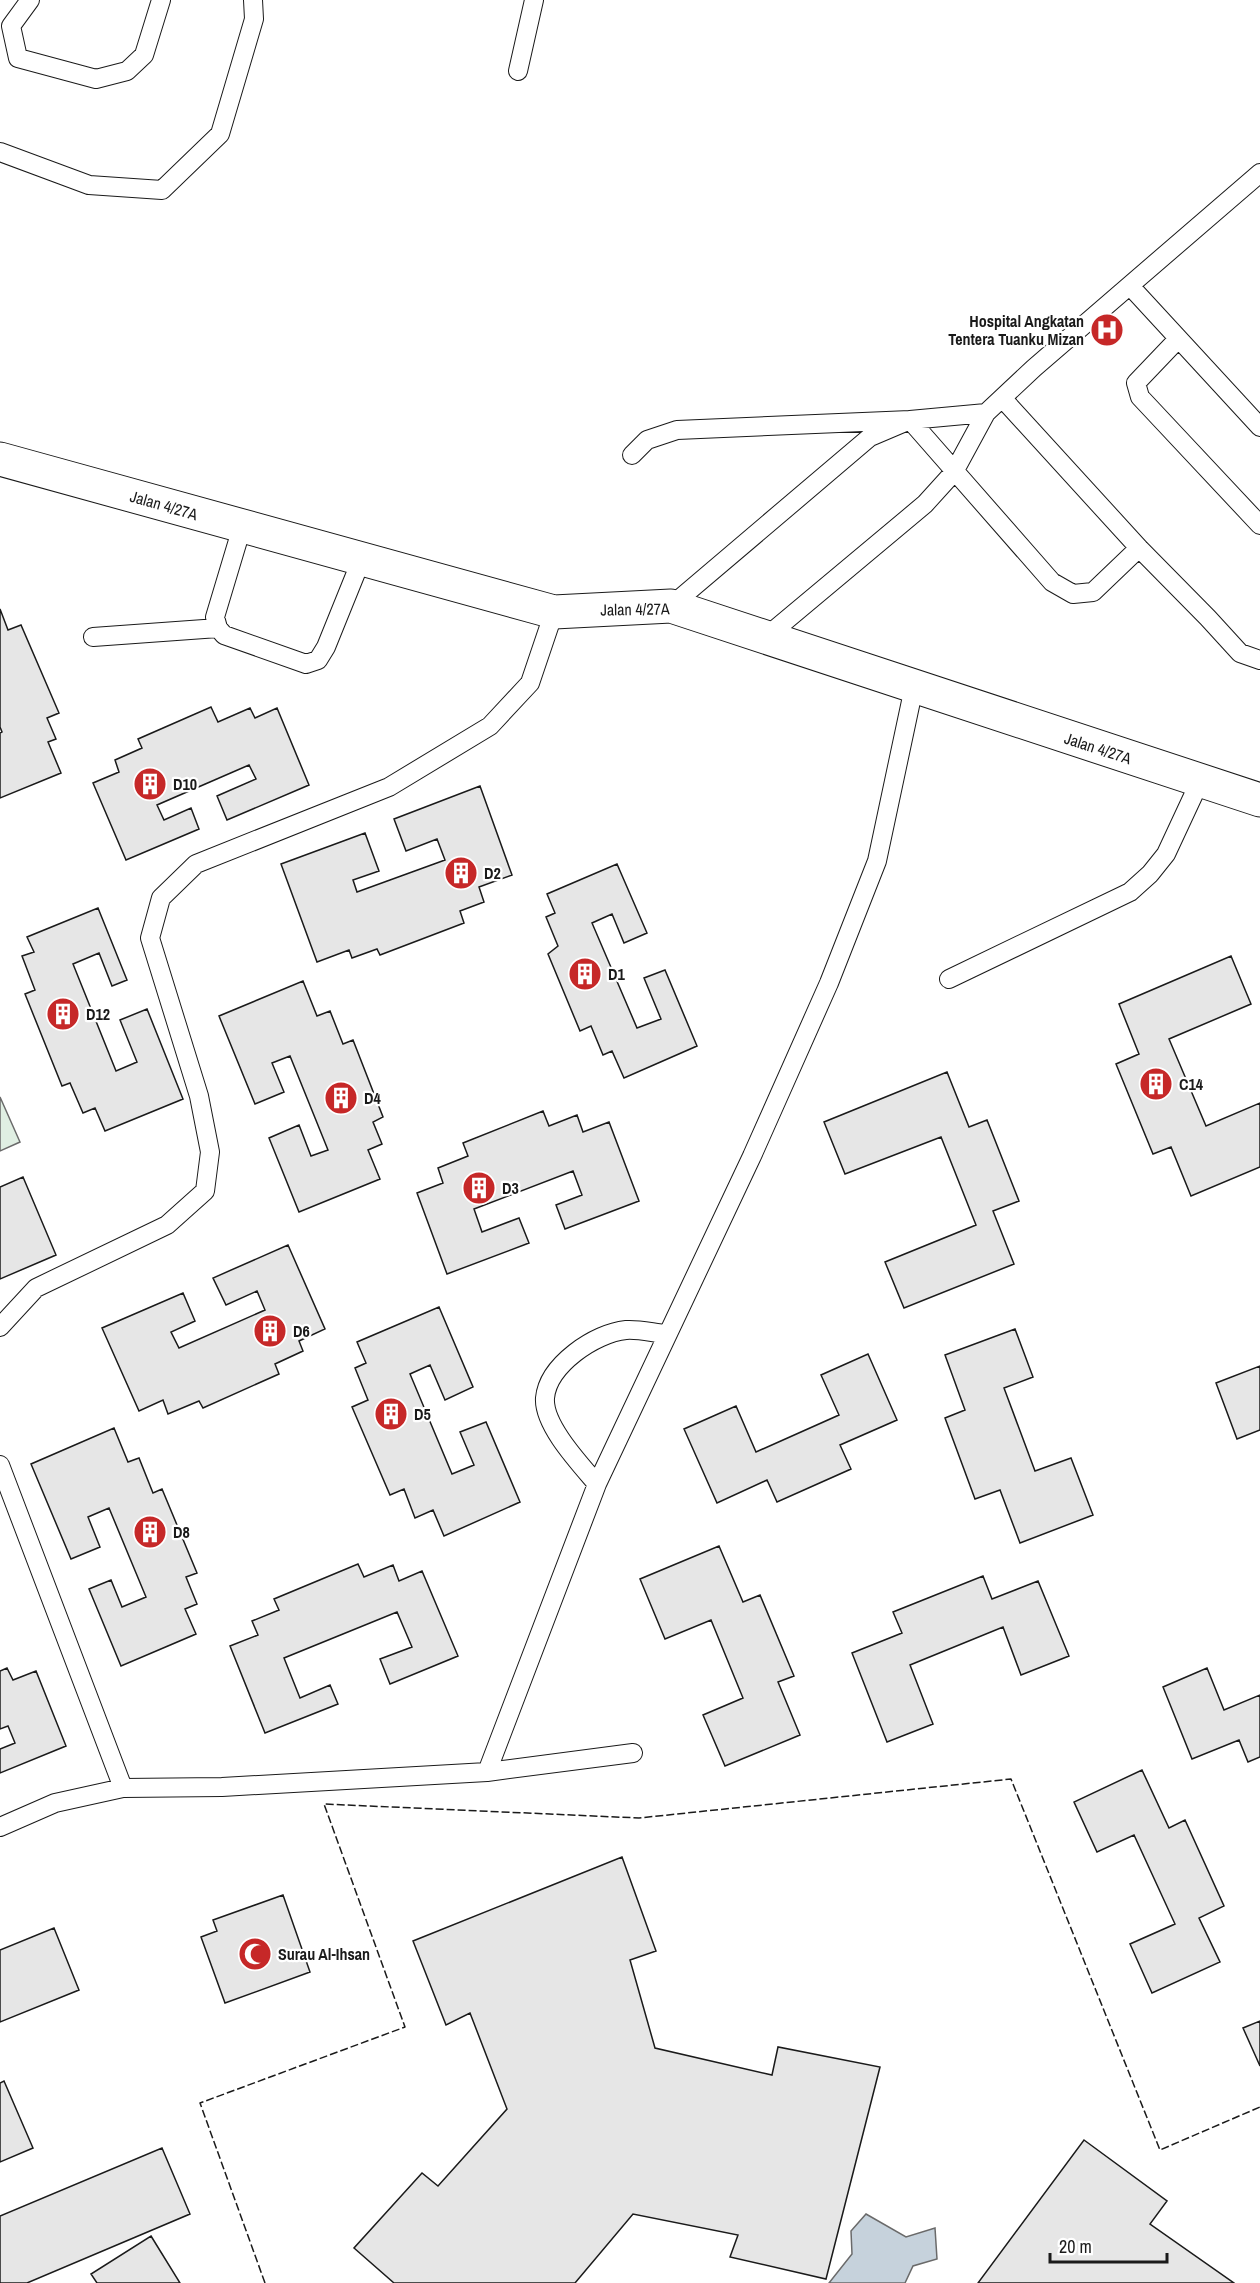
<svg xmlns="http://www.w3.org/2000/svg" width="1260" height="2283" viewBox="0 0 1260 2283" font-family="'Archivo Narrow',sans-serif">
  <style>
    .green { fill: #e0efe3; stroke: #6a6a6a; stroke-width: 1.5 }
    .water { fill: #c6d2dc; stroke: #6a6a6a; stroke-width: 1.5 }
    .building { fill: #e6e6e6; stroke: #1a1a1a; stroke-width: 1.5 }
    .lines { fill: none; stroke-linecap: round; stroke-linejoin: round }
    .lane-casing { stroke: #1a1a1a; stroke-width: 20 }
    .secondary-casing { stroke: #1a1a1a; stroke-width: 35 }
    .lane { stroke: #fff; stroke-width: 18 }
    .secondary { stroke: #fff; stroke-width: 33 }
    .fence { stroke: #1a1a1a; stroke-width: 1.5; stroke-dasharray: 8 3; stroke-linecap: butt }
    .labels { text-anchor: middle; stroke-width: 4.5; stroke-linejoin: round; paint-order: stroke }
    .poi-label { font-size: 16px; font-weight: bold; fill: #1a1a1a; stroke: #fff; text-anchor: start }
    .street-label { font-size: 16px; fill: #1a1a1a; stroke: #fff }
  </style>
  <rect width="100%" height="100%" fill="#fff"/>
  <path class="green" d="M0,1097L20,1142L0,1151Z"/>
  <path class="water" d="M866,2214L906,2237L935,2228L937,2259L913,2266L905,2283H829L852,2254L851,2231Z"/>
  <path class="building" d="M0,609L8,630L21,625L59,713L47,718L56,739L48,742L61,773L0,798V733L2,732L0,727Z
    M211,707L218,722L250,708L255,718L277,708L309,785L227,820L217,796L256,779L249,765L157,805L164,820L191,808L199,829L126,860L93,783L119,772L115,760L142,748L138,739Z
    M480,786L512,875L479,887L484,902L460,911L464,923L380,955L377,949L352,958L349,950L317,962L281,864L365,833L379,871L353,880L357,892L445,860L437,839L406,851L394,819Z
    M617,864L647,933L624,943L612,914L592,923L637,1028L661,1019L644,978L665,970L697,1046L624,1078L612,1051L603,1055L591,1026L580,1031L548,954L558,946L546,917L555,913L547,894Z
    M98,908L127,980L112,986L99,953L73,964L116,1071L137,1062L120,1020L147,1009L183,1099L105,1131L95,1108L83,1113L70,1083L62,1086L25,994L35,990L22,956L34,952L27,937Z
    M1231,956L1251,1004L1169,1039L1206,1126L1260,1103V1167L1191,1196L1171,1147L1153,1154L1116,1064L1139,1054L1119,1004Z
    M303,981L317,1016L330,1011L343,1044L353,1040L383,1117L373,1122L382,1144L368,1150L380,1179L299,1212L269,1138L299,1125L311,1156L328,1150L290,1056L272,1063L284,1092L255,1104L219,1016Z
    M947,1072L969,1127L987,1120L1019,1201L993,1211L1014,1264L904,1308L885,1262L976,1225L941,1137L845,1174L824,1122Z
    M543,1111L549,1126L577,1115L583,1132L609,1122L639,1201L565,1229L556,1205L582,1195L573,1171L474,1209L482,1232L519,1218L529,1243L447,1274L417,1193L443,1183L438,1168L468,1156L463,1143Z
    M23,1177L56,1255L0,1279V1187Z
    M288,1245L325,1329L299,1341L303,1351L275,1364L279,1374L203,1408L199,1401L168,1414L163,1400L139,1411L102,1328L183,1293L195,1321L171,1332L179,1348L265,1310L257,1291L226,1305L213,1278Z
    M439,1307L473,1387L445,1400L430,1365L410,1374L452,1474L474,1465L460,1432L486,1422L520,1502L444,1536L433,1510L415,1518L404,1489L390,1495L352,1407L368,1400L355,1368L366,1363L357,1342Z
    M1015,1329L1033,1377L1004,1388L1035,1471L1071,1458L1093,1515L1020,1543L1000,1490L975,1499L945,1418L965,1410L945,1355Z
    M868,1354L897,1420L840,1445L851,1469L777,1502L767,1480L717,1503L684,1429L736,1406L756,1452L839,1415L821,1375Z
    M1260,1366V1430L1237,1439L1216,1383Z
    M114,1428L128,1462L139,1458L153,1493L162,1489L197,1573L186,1577L197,1604L185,1609L196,1634L121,1666L89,1589L111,1580L122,1607L146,1597L109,1508L88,1517L100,1547L71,1559L31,1464Z
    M719,1546L743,1602L760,1595L794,1676L778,1682L800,1735L725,1766L703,1715L743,1698L711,1620L665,1639L640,1579Z
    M358,1564L364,1577L393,1565L399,1581L422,1571L458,1656L390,1684L380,1659L412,1647L397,1612L284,1658L300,1698L330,1685L338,1704L265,1733L230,1646L258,1635L252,1621L279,1610L274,1599Z
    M983,1576L992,1599L1038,1581L1069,1656L1021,1675L1003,1627L910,1665L933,1724L887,1742L852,1653L902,1633L893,1612Z
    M7,1668L13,1680L36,1671L66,1746L0,1773V1749L15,1743L8,1726L0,1729V1671Z
    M1207,1668L1224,1710L1260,1695V1757L1248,1762L1239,1740L1192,1759L1163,1687Z
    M1142,1770L1169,1828L1185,1820L1224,1906L1199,1918L1220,1962L1152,1993L1130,1944L1175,1924L1134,1835L1097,1852L1074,1802Z
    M622,1857L656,1951L630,1960L655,2048L772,2075L778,2047L880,2067L826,2279L730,2257L738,2235L633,2214L575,2283H394L354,2248L422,2173L438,2186L507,2109L470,2013L446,2025L413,1941Z
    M283,1895L310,1972L225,2003L201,1937L217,1931L213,1920Z
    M54,1928L79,1990L0,2022V1950Z
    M1260,2021V2066L1243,2028Z
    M4,2081L33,2148L0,2162V2083Z
    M1084,2140L1167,2201L1150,2224L1234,2283H978Z
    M162,2148L190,2214L27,2283H0V2216Z
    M151,2236L180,2283H97L91,2274Z"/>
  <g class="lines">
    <defs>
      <path id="lane" d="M30,0L11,26L18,58L96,79L127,71L144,55L161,0
        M518,71L534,0
        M0,152L89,185L162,190L220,134L254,19L253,0
        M1131,287L1260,427
        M1178,339L1136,383L1140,397L1260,525
        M1003,399L1139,548L1208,618L1240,653L1260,660
        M632,455L647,440L677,430L910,420L1052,582L1073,594L1093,592L1139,548
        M242,527L215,617L218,628L224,635L306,664L318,660L326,647L362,558
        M671,606L870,437L910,420L986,413
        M93,637L218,628
        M766,637L925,504L954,472L986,413L1034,368L1260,173
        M949,979L1130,892L1150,874L1166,854L1200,781
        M0,1327L36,1288L167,1225L205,1191L210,1152L199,1096L150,938L161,898L196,864L389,787L490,726L530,683L554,612
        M0,1465L123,1788
        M597,1484C580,1464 543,1425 545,1398C548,1365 595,1333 626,1330C639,1329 654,1333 667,1334
        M487,1772L597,1484L752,1156L829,983L877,861L914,687
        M0,1827L55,1803L123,1788L222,1787L487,1772L633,1753"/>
      <path id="secondary" d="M0,459L554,612L671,606L1260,800"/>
    </defs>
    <use href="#lane" class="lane-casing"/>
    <use href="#secondary" class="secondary-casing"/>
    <use href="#lane" class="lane"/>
    <use href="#secondary" class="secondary"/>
    <path class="fence" d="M265,2283L200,2103L405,2027L324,1804L639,1818L1011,1779L1160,2150L1260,2107"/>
  </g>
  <defs>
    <symbol id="hospital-disc" viewBox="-11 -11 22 22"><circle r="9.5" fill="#c62828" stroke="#fff"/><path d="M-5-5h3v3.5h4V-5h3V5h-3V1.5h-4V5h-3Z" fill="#fff"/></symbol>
    <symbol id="building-disc" viewBox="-11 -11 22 22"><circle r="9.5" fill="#c62828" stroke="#fff"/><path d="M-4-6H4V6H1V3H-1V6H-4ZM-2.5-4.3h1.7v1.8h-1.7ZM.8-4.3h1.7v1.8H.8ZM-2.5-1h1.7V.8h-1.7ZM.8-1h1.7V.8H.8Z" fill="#fff"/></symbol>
    <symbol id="mosque-disc" viewBox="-11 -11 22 22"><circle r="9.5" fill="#c62828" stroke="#fff"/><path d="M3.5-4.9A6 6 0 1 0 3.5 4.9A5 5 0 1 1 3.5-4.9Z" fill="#fff"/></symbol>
  </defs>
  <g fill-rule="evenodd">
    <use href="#hospital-disc" x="1088" y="311" width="38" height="38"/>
    <use href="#building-disc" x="131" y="765" width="38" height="38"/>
    <use href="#building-disc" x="442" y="854" width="38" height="38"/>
    <use href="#building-disc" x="566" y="955" width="38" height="38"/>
    <use href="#building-disc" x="44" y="995" width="38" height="38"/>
    <use href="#building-disc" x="1137" y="1065" width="38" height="38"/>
    <use href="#building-disc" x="322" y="1079" width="38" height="38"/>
    <use href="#building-disc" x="460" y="1169" width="38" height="38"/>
    <use href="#building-disc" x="251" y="1312" width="38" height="38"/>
    <use href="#building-disc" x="372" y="1395" width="38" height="38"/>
    <use href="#building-disc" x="131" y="1513" width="38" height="38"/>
    <use href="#mosque-disc" x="236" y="1935" width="38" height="38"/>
  </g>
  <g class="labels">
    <g class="poi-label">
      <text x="1084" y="327" text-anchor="end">Hospital Angkatan<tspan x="1084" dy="18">Tentera Tuanku Mizan</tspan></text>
      <text x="173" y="790">D10</text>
      <text x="484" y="879">D2</text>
      <text x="608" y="980">D1</text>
      <text x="86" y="1020">D12</text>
      <text x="1179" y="1090">C14</text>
      <text x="364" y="1104">D4</text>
      <text x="502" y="1194">D3</text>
      <text x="293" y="1337">D6</text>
      <text x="414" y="1420">D5</text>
      <text x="173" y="1538">D8</text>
      <text x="278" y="1960">Surau Al-Ihsan</text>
    </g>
    <g class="street-label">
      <text transform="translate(164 505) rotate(16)" y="6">Jalan 4/27A</text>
      <text transform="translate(635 609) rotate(-1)" y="6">Jalan 4/27A</text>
      <text transform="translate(1098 748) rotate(18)" y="6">Jalan 4/27A</text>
    </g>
  </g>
  <path d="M1050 2253v9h117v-9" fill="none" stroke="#1a1a1a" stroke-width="3"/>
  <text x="1059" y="2253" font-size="18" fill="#1a1a1a" stroke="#ffffff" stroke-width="4.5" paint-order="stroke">20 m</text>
</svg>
